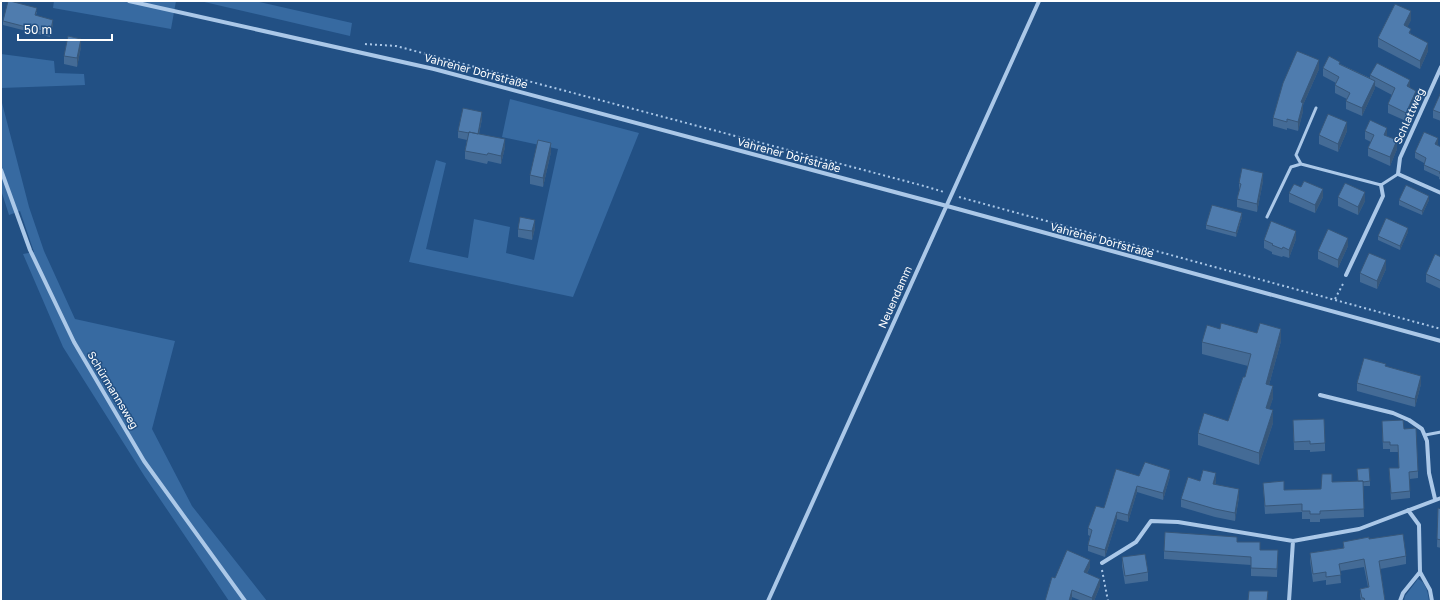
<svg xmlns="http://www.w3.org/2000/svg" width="1442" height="602" viewBox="0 0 1442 602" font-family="'Golos Text',sans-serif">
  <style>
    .green { fill: #376aa1 }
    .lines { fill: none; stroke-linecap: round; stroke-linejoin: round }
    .path { stroke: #abc8e8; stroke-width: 2; stroke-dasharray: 2 3; stroke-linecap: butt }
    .lane { stroke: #abc8e8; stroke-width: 3 }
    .street { stroke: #abc8e8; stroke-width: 4 }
    .wall { fill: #446b96 }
    .shaded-wall { fill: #37577a }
    .building { fill: #4f7cae; stroke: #37577a }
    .labels { text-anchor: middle; stroke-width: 3; stroke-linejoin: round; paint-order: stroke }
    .street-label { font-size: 11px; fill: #fff; stroke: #225084 }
  </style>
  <rect width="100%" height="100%" fill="#225084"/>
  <path class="green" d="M54,1H176L171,29L53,8Z
    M200,1H255L352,23L350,36Z
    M1,54L54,61L55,73L84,74L85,85L1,88Z
    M1,99L29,207L44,251L75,319L175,341L152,429L192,506L267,601H229L145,477L63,347L23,254L34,252L20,211L9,215L1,190Z
    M510,99L639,133L573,297L409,262L436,160L446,163L426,249L468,258L474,219L510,227L506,253L534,260L558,149L502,137Z
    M1418,579C1426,582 1428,593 1429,601H1404L1405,596Z"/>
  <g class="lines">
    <path class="path" d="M365,44L396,46L924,186L944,192
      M959,197L1441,329
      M1335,299L1344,282
      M1102,570L1108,601"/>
    <path class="lane" d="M1301,164L1296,155L1316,108
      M1267,217L1291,167L1301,164L1381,185L1398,174
      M1425,435L1441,432"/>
    <path class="street" d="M129,1L434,69L947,206L1441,341
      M1441,67L1400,158L1398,174L1441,193
      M1,170L30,250L74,342L144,461L245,601
      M1346,275L1383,196L1381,185
      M1320,395L1393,413L1409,420L1422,429L1427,441L1429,473L1435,499
      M1408,510L1419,525L1420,572L1430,590L1432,601
      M1102,563L1136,542L1151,521L1178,522L1293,541
      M768,601L1039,1
      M1289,601L1293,541L1359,529L1441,498
      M1400,601L1403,593L1420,572"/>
  </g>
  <path class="wall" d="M37,12L36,15L53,24L50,37L3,25V21Z
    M1411,20L1407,27L1411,34L1428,51L1420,69L1378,47V38Z
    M81,47L77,67L64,64V56Z
    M1340,64L1370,78V75L1410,88L1416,99L1406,121L1388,113V104L1392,95L1375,86V88L1362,116L1346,109V101L1347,99L1335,93V85L1336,83L1323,76V68Z
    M1319,69L1303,105V111L1298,131L1287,128V130L1273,126V118Z
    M1441,92V121L1433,118V110Z
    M482,119L479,134L505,147L501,164L488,161L487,164L465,159V151L467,140L458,138V131Z
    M1347,131L1338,152L1319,144V135Z
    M1365,131L1387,136L1397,149L1390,166L1368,156V148L1371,142L1365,139Z
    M1438,144L1437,145L1441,147V180L1439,179V177L1424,170V163L1415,158V152Z
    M551,152L543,187L530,184V175Z
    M1263,181L1257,212L1237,207V199L1239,191V183Z
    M1289,193L1323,197L1315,213L1289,202Z
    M1338,197L1365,201L1358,215L1338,206Z
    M1399,200H1429L1422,215L1399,205Z
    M1242,217L1236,237L1206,229V225Z
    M535,228L532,240L518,237V229Z
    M1408,232L1400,250L1378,240V236Z
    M1296,239L1289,258L1283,256L1282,257L1272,254V252L1264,248V240Z
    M1348,246L1338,268L1318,259V251Z
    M1441,257V289L1426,282V274Z
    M1386,269L1377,289L1360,282V273Z
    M1220,329L1281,341L1269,385L1273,398L1269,409L1273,423L1259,465L1198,445V433L1228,421L1245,377L1248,366L1202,354V342Z
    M1386,366L1421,384L1415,407L1357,391V383Z
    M1293,420L1325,443V451L1310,452V450H1294Z
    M1382,421L1404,429L1418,471V478L1410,479V498L1391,500L1389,468H1399L1398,452H1390V449H1383Z
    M1357,469L1370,481V486H1363L1364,517L1320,519V522H1310V519H1302V512L1265,514L1263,483L1284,490L1321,489L1332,482L1358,481Z
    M1139,476H1170L1163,500L1137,492L1128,522L1117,519L1105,557L1088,551V545L1090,536L1088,535V528L1104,508Z
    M1200,481H1216L1215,485L1239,497L1235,521L1215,517L1181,507V499Z
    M1438,508L1441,509V548L1437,547Z
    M1369,539L1406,556V564L1380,569L1385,601H1361L1360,596V589L1368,587L1364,567L1340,571L1341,583L1326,585V580L1313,582L1310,561V553L1343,548V542Z
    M1237,542L1260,550H1278L1277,577L1251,576V565L1164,559V551Z
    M1122,557L1148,572V581L1125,584L1122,566Z
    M1090,567L1087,573L1100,586L1094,601H1082L1072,597L1071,601H1045L1055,578Z"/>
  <path class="shaded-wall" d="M1411,11V20L1404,34V25Z
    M53,20V24L50,37V33Z
    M81,39V47L77,67V58Z
    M1428,43V51L1420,69V61Z
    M1319,60V69L1303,105V111L1298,131V122L1301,102Z
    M1410,80V88L1407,86Z
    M1375,81V88L1362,116V108Z
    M1416,91V99L1406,121V113Z
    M482,112V119L477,142V135Z
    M1347,122V131L1338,152V144Z
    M1387,128V136L1384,135Z
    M1438,138V144L1435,150V144Z
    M505,139V147L501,164V156Z
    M1397,140V149L1390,166V157Z
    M551,143V152L543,187V178Z
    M1263,173V181L1257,212V204Z
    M1323,189V197L1315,213V205Z
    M1365,192V201L1358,215V207Z
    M1429,196V200L1422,215V211Z
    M1242,213V217L1236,237V233Z
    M535,220V228L532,240V231Z
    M1408,228V232L1400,250V246Z
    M1296,231V239L1289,258V250Z
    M1348,238V246L1338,268V260Z
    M1386,260V269L1377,289V281Z
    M1281,329V341L1266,396V384Z
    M1421,376V384L1415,407V399Z
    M1273,386V398L1266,420V408Z
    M1273,410V423L1259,465V453Z
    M1170,470V476L1163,500V493Z
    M1216,473V481L1213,492V484Z
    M1137,486V492L1128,522V515Z
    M1239,489V497L1235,521V513Z
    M1117,512V519L1105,557V550Z
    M1090,560V567L1084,579V572Z
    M1100,579V586L1094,601H1092V598Z
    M1072,590V597L1071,601H1069Z"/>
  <path class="building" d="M8,1H10L37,8L35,15L53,20L50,33L3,21Z
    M1395,4L1411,11L1404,25L1411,29L1409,33L1428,43L1420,61L1378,38Z
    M68,36L81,39L77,58L64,56Z
    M1297,51L1319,60L1301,102L1303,103L1298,122L1287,119V122L1273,118L1283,83Z
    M1329,56L1340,62L1339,64L1375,81L1362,108L1346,101L1350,93L1335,85L1339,77L1323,68Z
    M1377,63L1410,80L1407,86L1416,91L1406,113L1388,104L1395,88L1370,75Z
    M1441,92V113L1433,110Z
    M463,108L482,112L478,134L469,132V133L458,131Z
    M1328,114L1347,122L1338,144L1319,135Z
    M1370,120L1387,128L1384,135L1397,140L1390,157L1368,148L1374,135L1365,131Z
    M469,132L505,139L501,156L488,153L487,155L465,151Z
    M1424,132L1438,138L1435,144L1441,147V174L1439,173L1440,172L1424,165L1426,158L1415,152Z
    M538,140L551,143L543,178L530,175Z
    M1242,168L1263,173L1257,204L1237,199L1241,184L1239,183Z
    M1304,181L1323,189L1315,205L1289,193L1294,184L1301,187Z
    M1345,183L1365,192L1358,207L1338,197Z
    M1406,185L1429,196L1422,211L1399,200Z
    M1212,205L1242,213L1236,233L1206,225Z
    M520,217L535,220L532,231L518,229Z
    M1386,218L1408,228L1400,246L1378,236Z
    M1271,221L1296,231L1289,250L1283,247L1282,249L1272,245L1273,244L1264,240Z
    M1328,229L1348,238L1338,260L1318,251Z
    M1369,253L1386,260L1377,281L1360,273Z
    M1435,254L1441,257V281L1426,274Z
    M1221,323L1257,333L1260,323L1281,329L1266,384L1273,386L1266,408L1273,410L1259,453L1198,433L1204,413L1228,421L1243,377H1245L1251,354L1202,342L1207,325L1220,329Z
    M1364,358L1386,364L1385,366L1421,376L1415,399L1357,383Z
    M1324,419L1325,443L1310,444V441L1294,442L1293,420Z
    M1403,420L1404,429L1416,428L1418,471L1409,472L1410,491L1391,493L1389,468H1399L1398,445H1390V442H1383L1382,421Z
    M1145,462L1170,470L1163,493L1137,486L1128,515L1117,512L1105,550L1088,545L1092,530L1088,528L1096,506L1104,508L1116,469L1139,476Z
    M1369,468L1370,481L1363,482V481H1358L1357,469Z
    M1203,470L1216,473L1213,484L1239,489L1235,513L1215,509L1181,499L1188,477L1200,481Z
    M1322,474H1332V482L1363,481L1364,509L1320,511V514H1310V511H1302V504L1265,506L1263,483L1284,481V490L1321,489Z
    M1438,508L1441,509V540L1437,539Z
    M1165,532L1237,537V542H1260V550H1278L1277,569L1251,568V557L1164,551Z
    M1403,534L1406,556L1379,561L1385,601H1365L1364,598H1362L1360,589L1369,587L1364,559L1339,564L1341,575L1326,577V572L1313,574L1310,553L1344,548L1343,542L1369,537V539Z
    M1067,550L1090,560L1084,572L1100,579L1092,598L1072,590L1069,601H1045L1052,577L1055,578Z
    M1145,554L1148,572L1125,576L1122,557Z
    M1249,591H1268L1267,601H1248Z"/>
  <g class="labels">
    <g class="street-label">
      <text transform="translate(476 71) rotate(15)" y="4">Vahrener Dorfstraße</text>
      <text transform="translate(1409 116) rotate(-66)" y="4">Schlattweg</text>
      <text transform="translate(789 155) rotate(15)" y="4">Vahrener Dorfstraße</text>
      <text transform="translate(1102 240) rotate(15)" y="4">Vahrener Dorfstraße</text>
      <text transform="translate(895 297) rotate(-66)" y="4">Neuendamm</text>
      <text transform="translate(113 390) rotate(59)" y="4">Schürmannsweg</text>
    </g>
  </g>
  <rect width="1442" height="602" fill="none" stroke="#ffffff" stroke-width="4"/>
  <path d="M18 34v6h94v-6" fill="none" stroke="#ffffff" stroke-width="2"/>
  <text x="24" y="34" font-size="12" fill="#ffffff" stroke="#225084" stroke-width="3" paint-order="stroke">50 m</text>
</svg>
